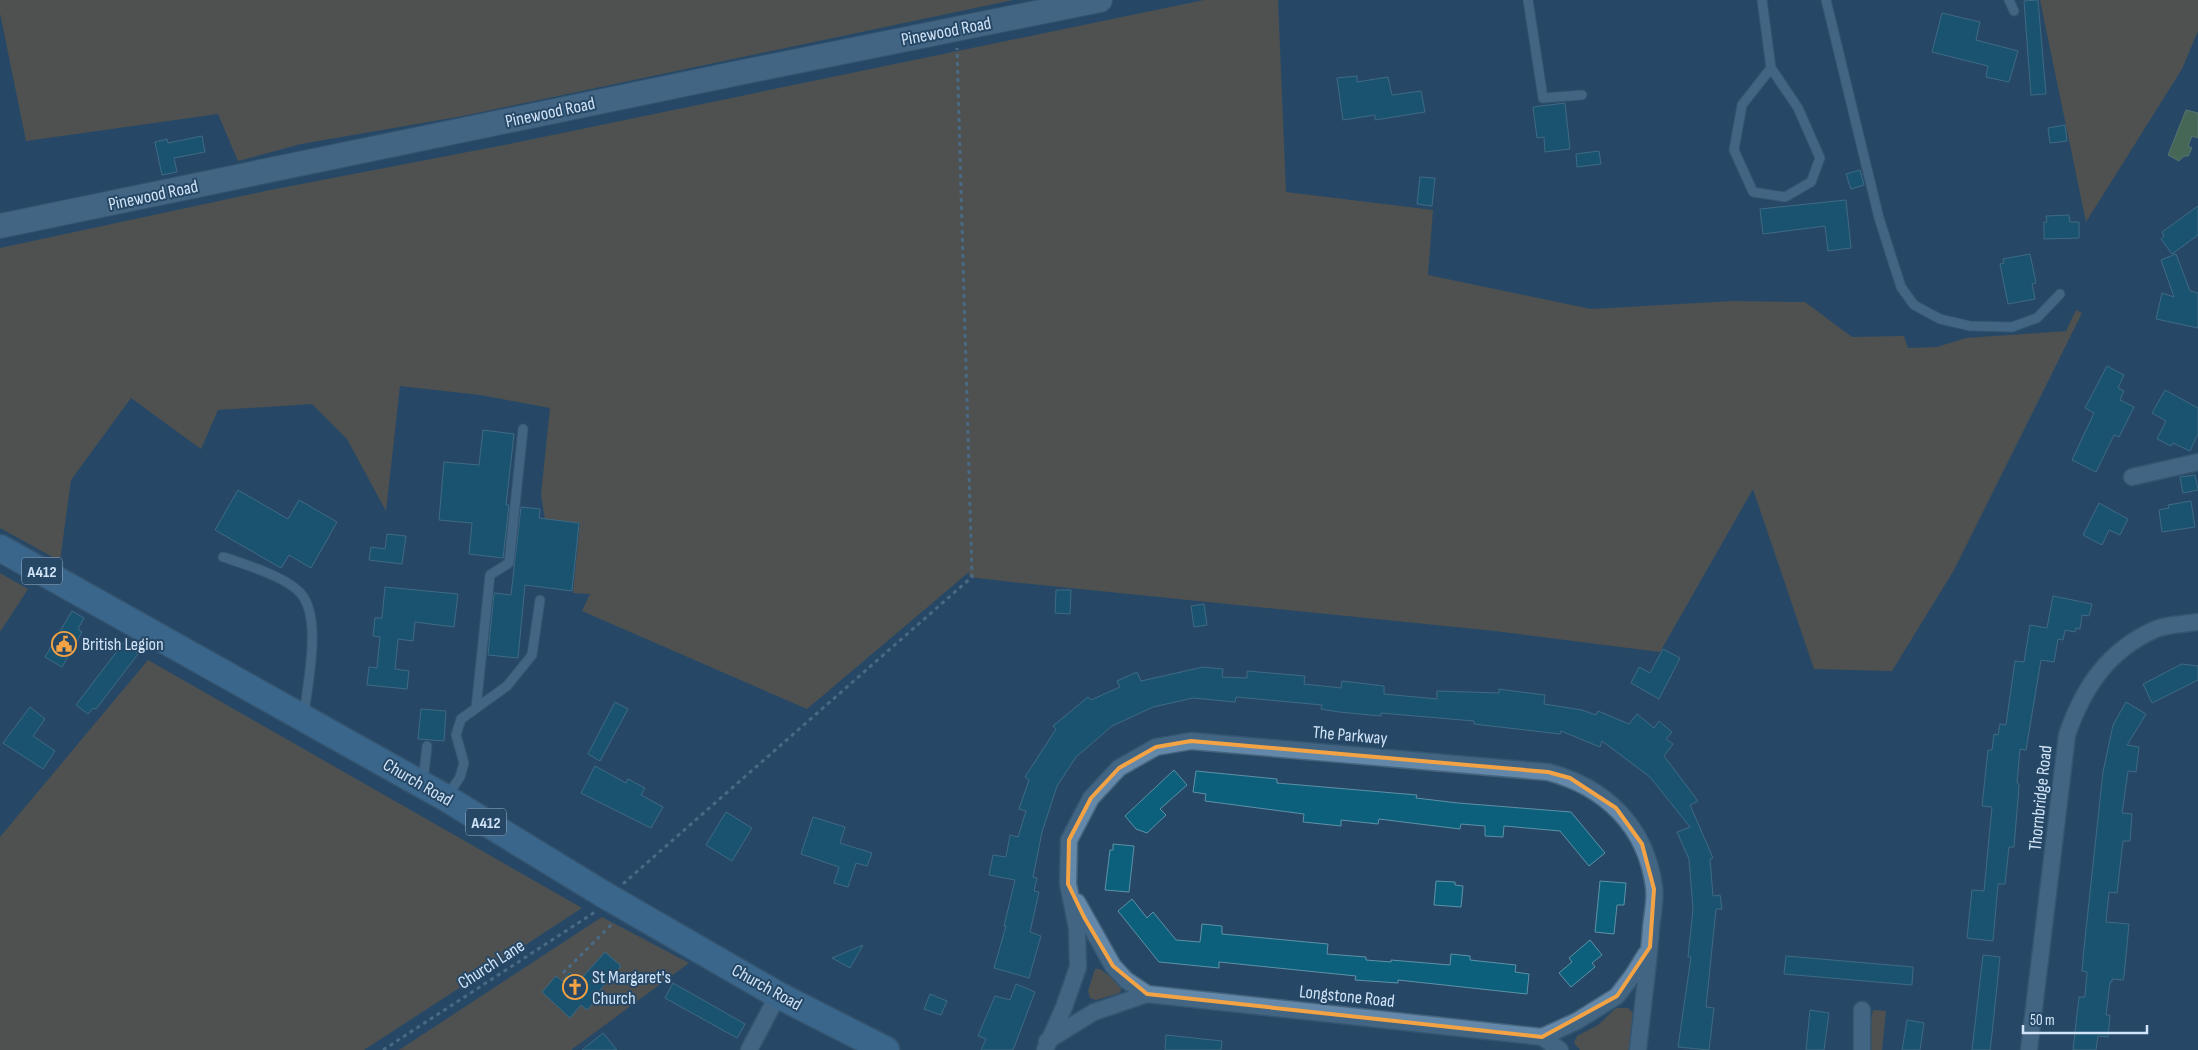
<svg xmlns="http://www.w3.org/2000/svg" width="2198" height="1050" viewBox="0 0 2198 1050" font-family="'Sofia Sans Condensed',sans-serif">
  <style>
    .green { fill: #7e5b35 }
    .water { fill: #708d44; stroke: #8da77a }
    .building { fill: #0c607c; stroke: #5d91a7 }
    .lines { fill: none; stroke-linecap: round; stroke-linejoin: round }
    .lane-casing { stroke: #46647d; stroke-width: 11 }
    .street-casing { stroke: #46647d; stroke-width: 19 }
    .secondary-casing { stroke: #46647d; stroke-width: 26 }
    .primary-casing { stroke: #46647d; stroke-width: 29 }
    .path { stroke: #7590a9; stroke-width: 3; stroke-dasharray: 4 4; stroke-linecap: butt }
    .lane { stroke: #6488a9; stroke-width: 9 }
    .street { stroke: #6488a9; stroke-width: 16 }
    .secondary { stroke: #6488a9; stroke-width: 24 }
    .primary { stroke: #538abb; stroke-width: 26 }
    .marked { fill: none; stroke: #f4a344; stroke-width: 4; stroke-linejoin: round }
    .labels { text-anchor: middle; stroke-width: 4; stroke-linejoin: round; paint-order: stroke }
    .shield { fill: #264866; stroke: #9eb5cc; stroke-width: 1 }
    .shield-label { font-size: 16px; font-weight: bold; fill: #d1e4f7 }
    .street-label { font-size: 18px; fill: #d1e4f7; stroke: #264866 }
    .poi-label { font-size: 18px; fill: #d1e4f7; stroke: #264866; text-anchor: start }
  </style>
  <rect width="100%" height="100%" fill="#264866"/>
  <path class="green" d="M0,0H1013L463,116L301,144L238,161L218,114L26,141L0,13Z
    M1204,0H1278L1286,192L1433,210L1428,275L1591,309L1733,301L1805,302L1852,337L1904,336L1908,348L1937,347L1966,338L2066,331L2076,310L2082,313L1954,570L1892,671L1814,669L1753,489L1660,652L1495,631L1021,583L969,577V572L807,709L582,611L590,594L573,593L580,523L545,519L541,495L550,408L480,395L400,386L386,511L347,439L312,404L218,410L201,449L131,398L71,480L60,561L0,528V248L270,190L504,145Z
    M2040,0H2198V31L2182,69L2086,222Z
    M0,573L28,589L0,632Z
    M148,660L582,908L364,1050H0V837Z
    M602,917L689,963L571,1050H399Z
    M1095,969H1100L1122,985L1120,993L1096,1000L1090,998L1088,991Z
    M1616,1008H1628L1636,1016L1632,1050H1580L1574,1043L1577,1036L1598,1025Z
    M1873,1010L1886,1011L1882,1050H1866Z"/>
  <path class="water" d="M2186,110L2198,113V138L2192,136L2188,146L2192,148L2188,156H2184L2179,161L2168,155Z"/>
  <path class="building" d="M2038,0L2046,94L2031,95L2024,1Z
    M1942,13L1980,22L1976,40L2018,51L2009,82L1986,77L1988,66L1932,52Z
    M1357,76V82L1388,77L1392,95L1421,91L1425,112L1375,120V115L1343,120L1337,78Z
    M1565,103L1570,149L1545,152L1544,137L1537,138L1533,107Z
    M2065,125L2067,141L2050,143L2048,128Z
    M202,136L205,152L174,158L177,172L162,175L155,142L167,139L168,143Z
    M1599,151L1601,164L1577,167L1576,154Z
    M1860,170L1864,185L1851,189L1846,174Z
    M1420,177L1435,178L1432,206L1417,204Z
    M1846,200L1851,248L1828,251L1825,226L1763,234L1760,209Z
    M2198,206V235L2172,254L2161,239L2164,236L2162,232Z
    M2069,215L2070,222H2079V238L2044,239V222H2047L2046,216Z
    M2030,254L2036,283L2032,284L2035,299L2008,304L2000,264L2004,263L2003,259Z
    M2176,254L2190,291L2198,293V328L2156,319L2162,293L2174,297L2161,260Z
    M2107,366L2124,375L2118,388L2124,391L2120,400L2134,407L2119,437L2114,435L2096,472L2072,460L2094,413L2085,408Z
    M2165,390L2198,408V434L2190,451L2173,443L2171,446L2157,439L2166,421L2152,413Z
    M483,430L514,434L506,505H509L503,558L469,554L472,523L439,520L444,462L479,465Z
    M2195,475L2198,490L2183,493L2180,477Z
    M238,490L288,519L299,500L337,522L311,568L289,555L281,568L215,530Z
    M2191,501L2195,527L2162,532L2159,510L2169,508L2168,505Z
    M2099,503L2128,519L2120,535L2109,530L2102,545L2083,535Z
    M521,507L540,509L539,518L579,523L572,591L525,585L518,658L488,655L494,593L511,595Z
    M387,534L406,536L402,564L369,560L371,547L385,549Z
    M385,587L458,594L454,627L415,622L413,641L398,639L395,669L409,671L407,689L367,685L369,667L377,668L380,637L373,636L375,618H382Z
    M1056,590H1071L1070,614L1055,613Z
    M2053,596L2092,604L2089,616L2082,615L2080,629L2076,628L2075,632L2065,630L2063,640L2058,639L2054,662L2041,660L2026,750L2020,749L2017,783L2019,784L2018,799L2014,847H2009L2005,884H1998L1993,941L1967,938L1972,890L1984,891L1992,807L1982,806L1988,750H1992L1994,734L1998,735L2000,724L2006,725L2015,661L2024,662L2030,625L2047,628Z
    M1204,604L1207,625L1194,627L1191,606Z
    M72,611L84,618L78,629L82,632L62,667L45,657Z
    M124,642L138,654L96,709L93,708L88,714L76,705Z
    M1663,649L1680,658L1659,699L1631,683L1639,667L1650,673Z
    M2182,664L2198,666V680L2152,703L2143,684Z
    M1203,667L1223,669L1222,677L1247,678V671L1305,676L1304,684L1341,688L1342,681L1384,686V694L1437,699V691L1499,693V689L1513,691L1545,695L1544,704L1582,710L1596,715L1598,711L1629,724L1637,714L1654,728L1659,721L1672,732L1666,739L1673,744L1664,756L1698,801L1690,805L1713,858L1710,859L1713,896L1720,895L1722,909H1716L1706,1007L1714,1008L1709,1050L1678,1047L1691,957H1688L1693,909L1689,859L1677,832L1690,827L1650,777L1602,741L1600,747L1561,731L1560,734L1474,724V721L1450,719L1381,713V716L1339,712L1321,709L1322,705L1236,697L1235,702L1193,698L1153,707L1112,726L1076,757L1057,786L1042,832L1033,877L1037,878L1034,891L1039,892L1030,932L1041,936L1029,978L994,968L1006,926H1004L1015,880L989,875L993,855L1006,857L1010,835L1018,837L1026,811L1019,809L1029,780L1025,777L1056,729L1053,726L1088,697L1091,700L1120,687L1117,681L1137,672L1141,681Z
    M615,702L628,709L600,761L588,754Z
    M2126,702L2146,714L2127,745L2139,747L2136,772L2128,771L2122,813L2132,814L2130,841H2123L2117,893L2109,892L2106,922L2129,924L2124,976L2123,980L2112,979V982H2110L2106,1015H2110L2108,1037L2098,1036L2096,1050H2073L2079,997H2085L2087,972L2082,971L2084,948L2103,772L2113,725Z
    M30,707L45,719L33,736L55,751L43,769L3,743Z
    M421,709L446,711L444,741L418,739Z
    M595,766L626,783L628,779L645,788L641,795L663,807L651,828L581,793Z
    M1174,770L1187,785L1160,809L1166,815L1147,833L1136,829L1125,816Z
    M1196,771L1277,779V783L1417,795L1416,798L1458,803L1571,812L1605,853L1589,866L1560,831L1504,826L1503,837L1485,836V826L1461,824L1460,829L1379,819L1378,824L1341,820V826L1303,822L1304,814L1205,801L1206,794L1193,792Z
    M726,812L752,828L732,861L706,845Z
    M813,817L845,827L840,843L872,853L867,866L856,863L848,887L834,883L839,867L801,854Z
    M1113,844L1134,846L1129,892L1105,890L1110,850H1113Z
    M1436,881L1455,882V885L1463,886L1461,907L1434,905Z
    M1600,881L1626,883L1624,905H1617L1614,934L1595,932Z
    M1132,899L1147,918L1153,912L1176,940L1200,942L1202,924L1222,926V934L1328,944L1327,954L1366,957V960L1391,962V960L1450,965L1451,954L1470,956V960L1516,965L1515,972L1529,974L1527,994L1398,980V983L1355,980L1356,976L1219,962V968L1159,962L1118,911Z
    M1590,940L1602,955L1592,963L1595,967L1571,987L1559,973L1572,962L1569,958Z
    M863,945L850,968L832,958Z
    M605,952L621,966L594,997L596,1000L587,1010L581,1005L570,1018L542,992L556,976L562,981L570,972L579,981Z
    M1983,955L2000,957L1992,1034L1990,1050H1972Z
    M1786,956L1913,967L1912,985L1784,974Z
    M673,983L745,1024L737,1038L665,998Z
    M1016,984L1035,992L1013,1050H981L986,1039L978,1036L995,996L1010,1000Z
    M930,994L947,1001L941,1015L924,1009Z
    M1810,1010L1829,1013L1824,1050H1806Z
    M1907,1020L1924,1023L1920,1050H1902Z
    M603,1033L617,1050H582Z
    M1166,1035L1222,1041L1221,1050H1165Z"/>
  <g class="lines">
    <defs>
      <path id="lane" d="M1528,0L1543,98L1582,95
        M1762,0L1771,68L1798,108L1820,158L1811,182L1785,197L1753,192L1734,150L1742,105L1771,68
        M1826,0L1879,218L1901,287L1914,305L1940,319L1970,326L2012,327L2037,318L2060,294
        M2009,0L2014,11
        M223,557C244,564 288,577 302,595C322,621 307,685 304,716
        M476,708L490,575L509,563L523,429
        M423,782L427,746
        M448,795L460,777L464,763L456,735L461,719L507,686L532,655L540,600"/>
      <path id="street" d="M2132,477L2198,462
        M1077,902L1113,966L1126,980L1147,994
        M1542,1037L1577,1021L1617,996L1633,975L1646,954
        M1047,1041L1094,1012L1147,994L1542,1037L1560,1050
        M749,1050L778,995
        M1045,1050L1064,1007L1078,967L1077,928L1068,884L1069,840L1091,798L1119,768L1156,747L1191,741L1548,772C1605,787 1646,826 1654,887C1656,900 1652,916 1651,929C1648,969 1642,1010 1638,1050
        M1862,1050V1010
        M2029,1050L2067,735C2083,688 2108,650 2156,629C2169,624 2185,624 2198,622"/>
      <path id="secondary" d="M0,226L748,71L1100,0"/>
      <path id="primary" d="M0,548L446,798L603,894L778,995L886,1050"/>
    </defs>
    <use href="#lane" class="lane-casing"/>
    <use href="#street" class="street-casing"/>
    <use href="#secondary" class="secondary-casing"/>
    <use href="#primary" class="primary-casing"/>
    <path class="path" d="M623,882L624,883L972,577L957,48
      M563,973L612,924
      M383,1050L595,912"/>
    <use href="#lane" class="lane"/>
    <use href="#street" class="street"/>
    <use href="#secondary" class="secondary"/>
    <use href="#primary" class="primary"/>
  </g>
  <path d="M0 0H2198V1050H0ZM1191,741L1548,772L1570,778L1616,808L1642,844L1654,889L1650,947L1617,996L1542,1037L1147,994L1113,966L1084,917L1068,884L1069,840L1091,798L1119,768L1156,747Z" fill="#264866" fill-opacity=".55" fill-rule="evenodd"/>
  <path class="marked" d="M1191,741L1548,772L1570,778L1616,808L1642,844L1654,889L1650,947L1617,996L1542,1037L1147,994L1113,966L1084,917L1068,884L1069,840L1091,798L1119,768L1156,747Z"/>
  <defs>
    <symbol id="civic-ring" viewBox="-11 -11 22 22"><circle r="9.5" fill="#264866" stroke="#f4a344" stroke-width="1.5"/><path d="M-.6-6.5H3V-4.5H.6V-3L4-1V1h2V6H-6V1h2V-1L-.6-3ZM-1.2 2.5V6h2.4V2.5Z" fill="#f4a344"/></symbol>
    <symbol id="church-ring" viewBox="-11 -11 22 22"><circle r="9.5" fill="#264866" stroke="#f4a344" stroke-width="1.5"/><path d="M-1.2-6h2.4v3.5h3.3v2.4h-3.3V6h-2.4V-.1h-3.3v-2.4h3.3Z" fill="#f4a344"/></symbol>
  </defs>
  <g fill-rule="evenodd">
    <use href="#civic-ring" x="50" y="630" width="28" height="28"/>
    <use href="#church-ring" x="561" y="973" width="28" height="28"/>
  </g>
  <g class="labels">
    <g class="shield">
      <rect x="22" y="557.5" width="40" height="27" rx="4"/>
      <rect x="466" y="808.5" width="40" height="27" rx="4"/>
    </g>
    <g class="shield-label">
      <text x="42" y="577">A412</text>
      <text x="486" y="828">A412</text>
    </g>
    <g class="street-label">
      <text transform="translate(946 31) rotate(-11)" y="6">Pinewood Road</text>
      <text transform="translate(550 112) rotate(-12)" y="6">Pinewood Road</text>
      <text transform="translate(153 195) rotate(-12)" y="6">Pinewood Road</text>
      <text transform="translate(1350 735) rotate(5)" y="6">The Parkway</text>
      <text transform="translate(418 782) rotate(30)" y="6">Church Road</text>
      <text transform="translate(2040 798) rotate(-84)" y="6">Thornbridge Road</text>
      <text transform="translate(491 964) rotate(-33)" y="6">Church Lane</text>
      <text transform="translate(767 987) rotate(29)" y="6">Church Road</text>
      <text transform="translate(1347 996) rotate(6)" y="6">Longstone Road</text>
    </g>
    <g class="poi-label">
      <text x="82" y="650">British Legion</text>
      <text x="592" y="983">St Margaret's<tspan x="592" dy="21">Church</tspan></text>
    </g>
  </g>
  <path d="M2023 1025v8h124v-8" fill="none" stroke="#d1e4f7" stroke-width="2.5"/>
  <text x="2030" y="1025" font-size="15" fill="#d1e4f7" stroke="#264866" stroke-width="4" paint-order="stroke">50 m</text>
</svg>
